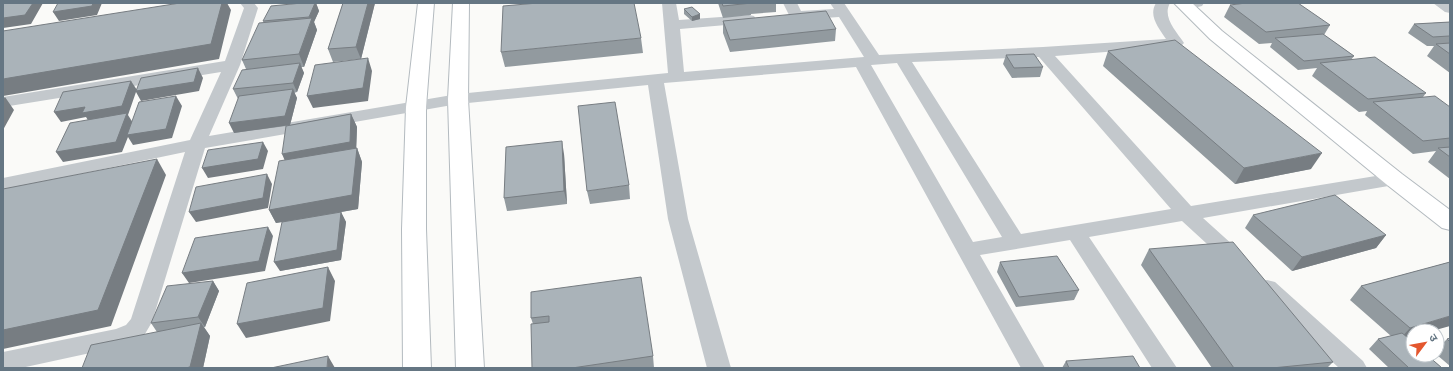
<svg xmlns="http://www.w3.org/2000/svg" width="1453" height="371" viewBox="0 0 1453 371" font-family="Overpass,'Noto Sans Devanagari',sans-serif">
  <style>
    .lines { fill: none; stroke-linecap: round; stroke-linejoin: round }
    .secondary-casing { stroke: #b3babf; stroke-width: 2 }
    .street { fill: #c3c8cc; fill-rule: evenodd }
    .secondary { fill: #fff; fill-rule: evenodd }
    .wall { fill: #929a9f }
    .shaded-wall { fill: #777d82 }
    .building { fill: #aab3b9; stroke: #777d82 }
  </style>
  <rect width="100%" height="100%" fill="#fafaf8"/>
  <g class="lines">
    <defs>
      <path id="secondary" d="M418,3H434L426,107V229L431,368H403L402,229L406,107Z
        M453,3H469L468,99L484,368H456L448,99Z
        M1174,3H1192L1222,31L1402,174L1450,210V230L1442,228L1386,184L1210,39Z"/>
    </defs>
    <use href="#secondary" class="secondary-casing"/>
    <path class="street" d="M240,3H254L258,8L240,65L209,136L458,94L668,73L662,3H676L679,20L749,15L754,16L756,19L754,22L749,23L680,29L684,72L864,57L839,17L796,20L791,19L783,3H797L801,11L834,9L830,3H844L879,55L1043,47L1166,39C1159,28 1148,16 1156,3H1170C1162,17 1176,31 1184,43L1181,46L1055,56L1191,206L1394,173L1401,175L1403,179L1401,183L1394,185L1203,218L1244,255L1247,260L1244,265L1237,268L1230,265L1182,221L1089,237L1177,368H1152L1070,240L980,255L1045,368H1021L856,67L664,83L688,219L731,368H707L668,219L648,85L458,104L205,148L152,322L142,339L118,347L21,368H3V352L116,329L126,325L131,319L185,152L3,190V178L190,140L221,72L3,107V97L225,61L244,8ZM1039,57L1171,209L1021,234L912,62ZM897,63L1002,237L973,242L871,65Z
      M1175,3H1204L1202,6C1194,8 1185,8 1177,6Z
      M1433,3H1450V13L1445,12Z
      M1267,280L1275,282L1363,361L1367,368H1339L1259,294L1256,288L1259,282Z"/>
    <use href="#secondary" class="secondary"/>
  </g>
  <path class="wall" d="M302,3H316L319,11L314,22L317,30L304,67H301L304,73L297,92L294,93L297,98L290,125L351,114L357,127L356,149L357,148L362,162L358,209L325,215L341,212L346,222L341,260L280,271L282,222L276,223L269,210L285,160L286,126L234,133L238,99L233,89L246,69L242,60L264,23L263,21Z
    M343,3H375L361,59L333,62L328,49Z
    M718,3H776V12L751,14V15L723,18Z
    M1230,5L1330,25L1324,35L1354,56L1351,60L1426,93L1423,97L1450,107V179L1428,162L1436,151L1413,154L1365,115L1367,111L1359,112L1312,76L1317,68L1298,70L1270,47L1272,43L1259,44L1224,17Z
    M684,9L700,14V19L692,21L684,14Z
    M723,21L836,29L835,41L730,52L723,33Z
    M1450,22V73L1427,56L1434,46H1427L1408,33L1414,24Z
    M641,38L643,53L505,67L501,52Z
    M1108,51L1311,169L1235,184L1103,66Z
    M1006,55L1043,67L1040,77L1012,78L1003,64Z
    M564,154L567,204L507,211L504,198Z
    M629,185L630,199L590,204L587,191Z
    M1253,215L1386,235L1376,248L1292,271L1245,228Z
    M1149,249L1333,362L1327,368H1212L1141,265Z
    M1000,262L1079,290L1074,300L1016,307L997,272Z
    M1450,262L1408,338L1442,368H1389L1369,349L1378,339L1391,336L1350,300L1361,286Z
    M213,281L219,291L205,327H204L210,336L203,368H82L157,332L151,323Z
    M531,292L653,356L654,368H532L533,324L531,318Z
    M1450,338V366L1437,355V349L1447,339Z
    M1066,361L1140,368H1062Z"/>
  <path class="shaded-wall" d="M33,3H43L31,24L3,28V18Z
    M93,3H102L97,15L59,21L53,12Z
    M222,3H227L231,10L219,59L3,96V79Z
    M315,3H316L319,11L314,22L317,30L304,67L299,54L311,22L309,17Z
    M368,3H375L361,59L356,47Z
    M700,14V19L692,21V17Z
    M368,58L372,71L368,101L313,108L307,96Z
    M300,63L304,73L297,92L293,83Z
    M198,68L203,78L199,91L141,101L136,92L128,115L133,123L176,96L182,106L172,138L133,145L128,137L122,152L63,162L56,152L89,122L86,117L61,122L54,112L131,81L137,90Z
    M293,89L297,98L290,125L234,133L229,123Z
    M5,97L14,110L3,130V99Z
    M351,114L357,127L356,155L288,168L282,154Z
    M562,141L564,154L567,204L564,191Z
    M263,142L268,151L263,169L208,178L202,168Z
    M357,148L362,162L358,209L276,223L269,210Z
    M1322,153L1311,169L1235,184L1244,168Z
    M157,159L166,175L111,326L3,349V330Z
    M267,174L272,184L268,208L196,222L189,212Z
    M341,212L346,222L341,260L280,271L274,262Z
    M268,227L273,236L265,271L189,283L182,273Z
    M1386,235L1376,248L1292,271L1302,257Z
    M328,267L335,281L330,321L246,338L237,324Z
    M213,281L219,291L205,327L198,317Z
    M1450,316V326L1432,331H1413V337L1398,341L1410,328Z
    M201,323L210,336L203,368H185Z
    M328,356L335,368H327Z"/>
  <path class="building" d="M3,3H33L25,15L3,18Z
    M58,3H93L92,6L53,12Z
    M180,3H222L211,44L3,79V31Z
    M302,3H315L309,17L263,21L271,6Z
    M343,3H368L356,47L328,49Z
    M538,3H634L641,38L501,52L503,6Z
    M722,3H752L723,6Z
    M1246,3H1298L1330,25L1266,32L1230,5Z
    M692,7L700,14L692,17L684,9Z
    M826,11L836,29L730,40L723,21Z
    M312,18L299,54L242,60L259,23Z
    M1450,22V37L1449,36L1433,37L1414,24Z
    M1323,34L1354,56L1304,61L1275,38Z
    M1175,40L1322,153L1244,168L1108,51Z
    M1450,43V54L1436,44Z
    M1034,54L1043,67L1014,68L1006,55Z
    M1375,57L1426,93L1368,99L1320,63Z
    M368,58L363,88L307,96L315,65Z
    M300,63L293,83L233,89L242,70Z
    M198,68L194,82L136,91L141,78Z
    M131,81L122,106L82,113L85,107L54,112L63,92Z
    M293,89L285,116L229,123L239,96Z
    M176,96L166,129L127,135L139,102Z
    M1435,96L1450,107V138L1423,141L1373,102Z
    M615,102L629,185L587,191L578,106Z
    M127,113L116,142L56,152L70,123Z
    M351,114L350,142L282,154L286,126Z
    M562,141L564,191L504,198L506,147Z
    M263,142L258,159L202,168L208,150Z
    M1450,147V157L1438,148Z
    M357,148L352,195L269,210L279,161Z
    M157,159L98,310L3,330V189Z
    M267,174L263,198L189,212L196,187Z
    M1335,195L1386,235L1302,257L1253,215Z
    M341,212L337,250L274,262L282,222Z
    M268,227L259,261L182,273L195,238Z
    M1233,242L1333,362L1272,368H1234L1149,249Z
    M1057,256L1079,290L1019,297L1000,262Z
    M1450,262V316L1410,328L1361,286Z
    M328,267L323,308L237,324L247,283Z
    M641,277L653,356L572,368H532L531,324L549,322V316L531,318V292Z
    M213,281L198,317L151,323L167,286Z
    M201,323L190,367L185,368H82L91,345Z
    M1402,333L1413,342V355H1427L1442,368H1409L1378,339Z
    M1450,338V342L1447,339Z
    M328,356L327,368H271Z
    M1133,356L1140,368H1069L1066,361Z"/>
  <rect width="1453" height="371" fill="none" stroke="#657683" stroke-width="8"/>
  <g transform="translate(1425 343) rotate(58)"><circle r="19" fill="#ffffff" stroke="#c1c8cd"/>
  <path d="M0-3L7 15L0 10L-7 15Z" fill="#e4572e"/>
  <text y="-6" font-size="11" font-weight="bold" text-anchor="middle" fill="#657683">उ</text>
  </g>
</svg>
